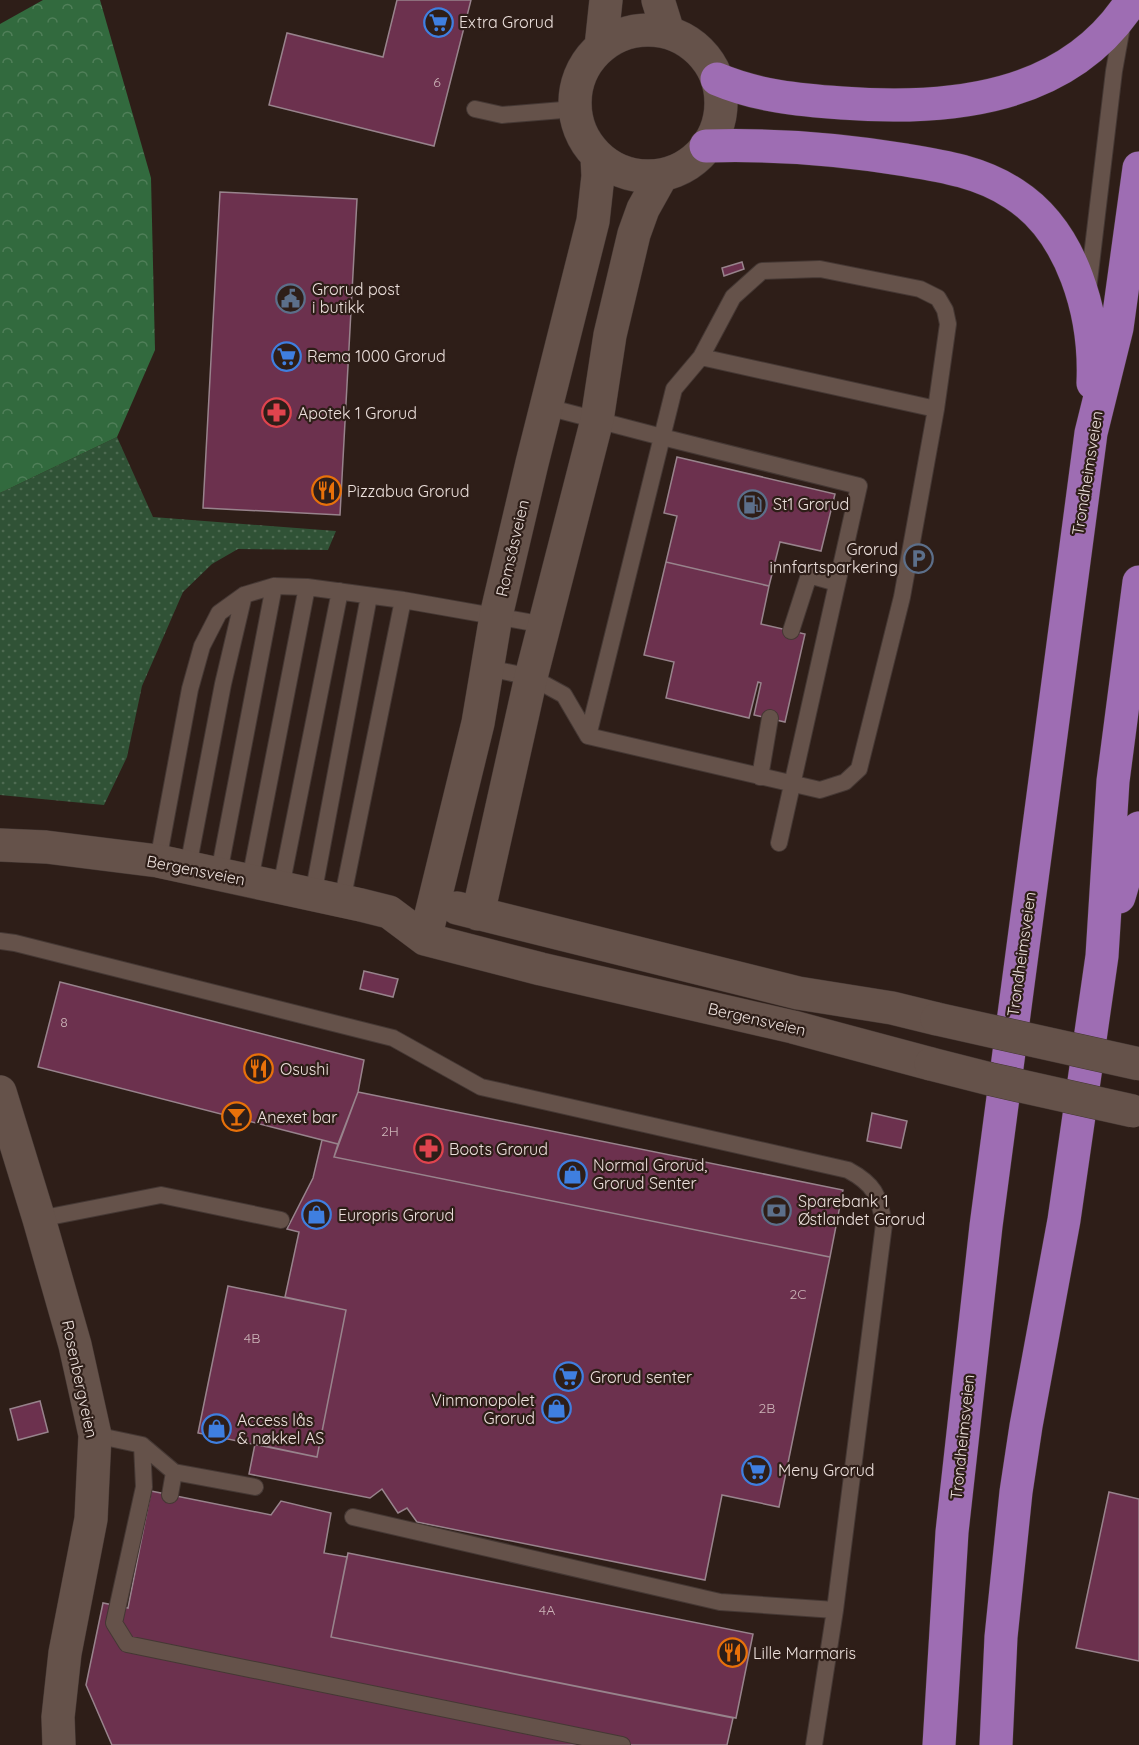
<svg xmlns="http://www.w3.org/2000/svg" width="1139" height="1745" viewBox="0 0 1139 1745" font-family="Quicksand,sans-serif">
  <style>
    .grass { fill: url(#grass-dots) }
    .forest { fill: url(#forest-crowns) }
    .building { fill: #6c314e; stroke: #98838c; stroke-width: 1.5 }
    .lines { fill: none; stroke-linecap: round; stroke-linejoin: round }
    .service-casing { stroke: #453834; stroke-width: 18 }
    .minor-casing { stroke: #453834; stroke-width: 34 }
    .tertiary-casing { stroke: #453834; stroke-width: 34 }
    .trunk-casing { stroke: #453834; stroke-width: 34 }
    .service { stroke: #65524a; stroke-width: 16 }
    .minor { stroke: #65524a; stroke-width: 33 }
    .tertiary { stroke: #65524a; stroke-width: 33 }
    .trunk { stroke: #9e6db3; stroke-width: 33 }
    .tertiary-bridge-casing { stroke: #453834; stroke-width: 34; stroke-linecap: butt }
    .tertiary-bridge { stroke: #65524a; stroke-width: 33 }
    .labels { text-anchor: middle; stroke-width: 4.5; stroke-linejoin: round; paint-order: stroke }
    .number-label { font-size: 14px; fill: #ccb4b8 }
    .poi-label { font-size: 16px; fill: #ece0dc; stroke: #2e1e18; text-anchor: start }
    .street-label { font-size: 16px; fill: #ece0dc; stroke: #2e1e18 }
  </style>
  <defs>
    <pattern id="grass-dots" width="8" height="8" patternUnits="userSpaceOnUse" patternTransform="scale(1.5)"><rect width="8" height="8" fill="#305236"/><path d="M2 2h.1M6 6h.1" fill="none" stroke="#4e6b52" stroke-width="1.8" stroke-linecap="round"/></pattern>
    <pattern id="forest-crowns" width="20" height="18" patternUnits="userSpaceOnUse" patternTransform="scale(1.5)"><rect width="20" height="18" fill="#326a3e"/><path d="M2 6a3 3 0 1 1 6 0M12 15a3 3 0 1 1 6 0" fill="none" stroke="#507f59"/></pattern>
  </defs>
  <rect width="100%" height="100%" fill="#2e1e18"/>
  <path class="grass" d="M117,437L153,517L336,531L328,550L238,549L212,564L183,592L142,686L127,757L104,805L0,795V493Z"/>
  <path class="forest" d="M43,0H100L151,178L155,350L117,437L0,493V24Z"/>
  <path class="building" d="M397,0H471L434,146L269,105L287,33L383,57Z
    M220,192L357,199L340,515L203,508Z
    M742,262L744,269L724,276L722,268Z
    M677,457L835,494L821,551L780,542L769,586L666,562L677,516L664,513Z
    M666,562L769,586L761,624L805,634L785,722L754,715L761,683L758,682L749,718L666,698L674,662L644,655Z
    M364,971L398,979L393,997L360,989Z
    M60,982L364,1060L358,1092L338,1144L38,1067Z
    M358,1092L843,1190L830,1257L334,1157Z
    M872,1113L907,1121L901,1148L867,1141Z
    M322,1140L338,1144L334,1157L830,1257L779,1507L722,1495L705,1580L417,1522L407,1508L398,1513L382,1489L370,1498L249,1474L255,1444L317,1457L346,1310L285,1297L299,1232L287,1229L313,1178Z
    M228,1286L346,1310L317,1457L198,1433Z
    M40,1401L48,1432L18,1440L10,1409Z
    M151,1491L271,1515L281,1501L331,1513L324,1553L347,1557L331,1637L733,1718L727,1745H112L86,1685L103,1603L128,1608Z
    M1109,1492L1139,1499V1661L1076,1648Z
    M348,1553L753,1634L736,1718L331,1637Z"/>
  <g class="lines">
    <defs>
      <path id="service" d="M475,109L502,115L575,109
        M1088,290L1114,71L1123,21
        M701,357L733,297L762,271L820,269L920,289L938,298L945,310L948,324L936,409
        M791,631L809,575L837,583
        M488,668L531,677L564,695L588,736L820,790L845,782L859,769L902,597L936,409L701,357L674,389L662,437L547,407
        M588,736L662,437L859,486L779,843
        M760,777L770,718
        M158,861L190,689L202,646L219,613L244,595L274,586L307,587L403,600L545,625
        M188,867L223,684L244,595
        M219,873L274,586
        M250,880L307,587
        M281,887L340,591
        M313,895L369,596
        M342,901L403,600
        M0,941L15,943L393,1038L481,1087L848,1170C874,1184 879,1195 884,1224L835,1610L814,1745
        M39,1219L161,1195L281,1220
        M95,1435L142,1445L174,1472L255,1487
        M142,1445L144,1487L114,1623L127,1644L622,1745
        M170,1495L174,1472
        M353,1517L720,1602L835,1610"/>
      <path id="minor" d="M0,1092L39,1219L75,1345L95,1435L91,1519L65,1653L58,1717L59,1745"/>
      <path id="tertiary" d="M658,0L668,32
        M575 103a73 73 0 1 1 146 0a73 73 0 1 1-146 0Z
        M601,47L606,0
        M0,845L46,847L158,861L361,905L389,912L425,939L541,969L793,1027L931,1064
        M457,908L798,993L892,1008L937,1019
        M478,914L531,677L597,420L610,335L634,234L643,209L662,175
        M425,939L478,723L496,616L532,463L593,221L598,176L597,157"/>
      <path id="trunk" d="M717,79C757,96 799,100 842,103C949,111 1069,100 1132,0
        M706,146C773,144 840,149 906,160C943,166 981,172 1014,194C1073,232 1096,315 1093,383
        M1119,897L1139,828
        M939,1745L952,1532L986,1226L1091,433L1117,328L1139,168
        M996,1745L1001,1637L1016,1492L1026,1426L1064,1220L1102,956L1113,781L1139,582"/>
    </defs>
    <use href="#service" class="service-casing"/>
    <use href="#minor" class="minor-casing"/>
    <use href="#tertiary" class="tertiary-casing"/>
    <use href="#trunk" class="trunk-casing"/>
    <use href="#service" class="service"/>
    <use href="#minor" class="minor"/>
    <use href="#tertiary" class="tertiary"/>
    <use href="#trunk" class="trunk"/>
    <defs>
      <path id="tertiary-bridge" d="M937,1019L1139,1064
        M931,1064L990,1079L1133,1111"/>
    </defs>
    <use href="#tertiary-bridge" class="tertiary-bridge-casing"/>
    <use href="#tertiary-bridge" class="tertiary-bridge"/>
  </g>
  <defs>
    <symbol id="supermarket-ring" viewBox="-11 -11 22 22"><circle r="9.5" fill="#2e1e18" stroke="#3f7fe0" stroke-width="1.5"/><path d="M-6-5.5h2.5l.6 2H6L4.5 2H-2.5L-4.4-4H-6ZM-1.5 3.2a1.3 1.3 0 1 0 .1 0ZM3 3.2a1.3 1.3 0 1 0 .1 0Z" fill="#3f7fe0"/></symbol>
    <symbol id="civic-ring" viewBox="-11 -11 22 22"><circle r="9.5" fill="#2e1e18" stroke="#5c6f8a" stroke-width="1.5"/><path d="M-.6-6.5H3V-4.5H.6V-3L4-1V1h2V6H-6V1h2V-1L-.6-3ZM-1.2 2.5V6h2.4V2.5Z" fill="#5c6f8a"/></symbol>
    <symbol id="pharmacy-ring" viewBox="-11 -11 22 22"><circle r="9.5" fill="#2e1e18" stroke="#e0444e" stroke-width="1.5"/><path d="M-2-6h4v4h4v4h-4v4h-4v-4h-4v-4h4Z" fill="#e0444e"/></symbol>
    <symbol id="restaurant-ring" viewBox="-11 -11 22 22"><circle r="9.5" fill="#2e1e18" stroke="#e8710a" stroke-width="1.5"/><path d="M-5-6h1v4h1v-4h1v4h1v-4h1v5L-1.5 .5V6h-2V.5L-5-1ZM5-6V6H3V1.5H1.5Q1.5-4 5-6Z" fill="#e8710a"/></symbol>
    <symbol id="fuel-ring" viewBox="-11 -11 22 22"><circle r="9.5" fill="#2e1e18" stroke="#5c6f8a" stroke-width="1.5"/><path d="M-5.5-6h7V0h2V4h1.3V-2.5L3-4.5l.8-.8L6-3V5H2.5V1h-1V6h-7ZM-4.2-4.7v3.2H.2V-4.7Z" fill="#5c6f8a"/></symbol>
    <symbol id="parking-ring" viewBox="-11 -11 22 22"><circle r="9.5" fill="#2e1e18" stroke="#5c6f8a" stroke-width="1.5"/><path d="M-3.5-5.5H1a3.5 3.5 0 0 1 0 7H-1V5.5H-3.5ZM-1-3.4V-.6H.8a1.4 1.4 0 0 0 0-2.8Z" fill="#5c6f8a"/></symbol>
    <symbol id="bar-ring" viewBox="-11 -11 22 22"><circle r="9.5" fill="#2e1e18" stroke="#e8710a" stroke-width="1.5"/><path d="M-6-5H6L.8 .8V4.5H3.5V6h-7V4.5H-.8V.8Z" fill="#e8710a"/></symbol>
    <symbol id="shop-ring" viewBox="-11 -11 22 22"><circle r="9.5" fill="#2e1e18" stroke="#3f7fe0" stroke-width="1.5"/><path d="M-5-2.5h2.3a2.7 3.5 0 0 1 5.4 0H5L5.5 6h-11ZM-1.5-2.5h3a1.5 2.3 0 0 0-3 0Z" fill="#3f7fe0"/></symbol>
    <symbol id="bank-ring" viewBox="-11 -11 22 22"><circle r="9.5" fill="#2e1e18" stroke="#5c6f8a" stroke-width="1.5"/><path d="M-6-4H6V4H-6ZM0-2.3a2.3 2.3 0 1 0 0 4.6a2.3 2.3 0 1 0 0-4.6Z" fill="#5c6f8a"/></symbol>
  </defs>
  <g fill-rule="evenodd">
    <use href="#supermarket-ring" x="422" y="6" width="33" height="33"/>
    <use href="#civic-ring" x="274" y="282" width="33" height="33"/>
    <use href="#supermarket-ring" x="270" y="340" width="33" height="33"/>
    <use href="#pharmacy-ring" x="260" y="396" width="33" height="33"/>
    <use href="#restaurant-ring" x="310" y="474" width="33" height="33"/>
    <use href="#fuel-ring" x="736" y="488" width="33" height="33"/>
    <use href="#parking-ring" x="902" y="542" width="33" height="33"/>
    <use href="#restaurant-ring" x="242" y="1052" width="33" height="33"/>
    <use href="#bar-ring" x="220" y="1100" width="33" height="33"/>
    <use href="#pharmacy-ring" x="412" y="1132" width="33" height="33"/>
    <use href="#shop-ring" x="556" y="1158" width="33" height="33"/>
    <use href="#bank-ring" x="760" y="1194" width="33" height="33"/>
    <use href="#shop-ring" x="300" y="1198" width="33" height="33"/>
    <use href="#supermarket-ring" x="552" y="1360" width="33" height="33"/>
    <use href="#shop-ring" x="540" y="1392" width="33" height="33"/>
    <use href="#shop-ring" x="200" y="1412" width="33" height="33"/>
    <use href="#supermarket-ring" x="740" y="1454" width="33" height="33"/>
    <use href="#restaurant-ring" x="716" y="1636" width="33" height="33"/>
  </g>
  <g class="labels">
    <g class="number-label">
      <text x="437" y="87">6</text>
      <text x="64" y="1027">8</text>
      <text x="390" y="1136">2H</text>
      <text x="798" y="1299">2C</text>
      <text x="252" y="1343">4B</text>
      <text x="767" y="1413">2B</text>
      <text x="547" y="1615">4A</text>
    </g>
    <g class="poi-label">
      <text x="459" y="28">Extra Grorud</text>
      <text x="312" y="295">Grorud post<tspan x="312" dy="18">i butikk</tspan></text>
      <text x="307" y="362">Rema 1000 Grorud</text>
      <text x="298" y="419">Apotek 1 Grorud</text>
      <text x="347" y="497">Pizzabua Grorud</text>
      <text x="773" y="510">St1 Grorud</text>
      <text x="898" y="555" text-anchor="end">Grorud<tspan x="898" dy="18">innfartsparkering</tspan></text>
      <text x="280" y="1075">Osushi</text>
      <text x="257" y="1123">Anexet bar</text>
      <text x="449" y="1155">Boots Grorud</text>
      <text x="593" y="1171">Normal Grorud,<tspan x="593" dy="18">Grorud Senter</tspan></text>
      <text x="798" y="1207">Sparebank 1<tspan x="798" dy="18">Østlandet Grorud</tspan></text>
      <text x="338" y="1221">Europris Grorud</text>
      <text x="590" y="1383">Grorud senter</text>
      <text x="535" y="1406" text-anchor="end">Vinmonopolet<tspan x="535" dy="18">Grorud</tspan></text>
      <text x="237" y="1426">Access lås<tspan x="237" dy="18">&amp; nøkkel AS</tspan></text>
      <text x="778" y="1476">Meny Grorud</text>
      <text x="753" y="1659">Lille Marmaris</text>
    </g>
    <g class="street-label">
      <text transform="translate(1087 473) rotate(-81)" y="6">Trondheimsveien</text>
      <text transform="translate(512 548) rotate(-77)" y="6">Romsåsveien</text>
      <text transform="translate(196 870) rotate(11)" y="6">Bergensveien</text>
      <text transform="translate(1021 954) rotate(-82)" y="6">Trondheimsveien</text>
      <text transform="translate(757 1019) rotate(13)" y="6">Bergensveien</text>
      <text transform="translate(80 1379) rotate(78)" y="6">Rosenbergveien</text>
      <text transform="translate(962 1437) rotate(-84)" y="6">Trondheimsveien</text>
    </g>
  </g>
</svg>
